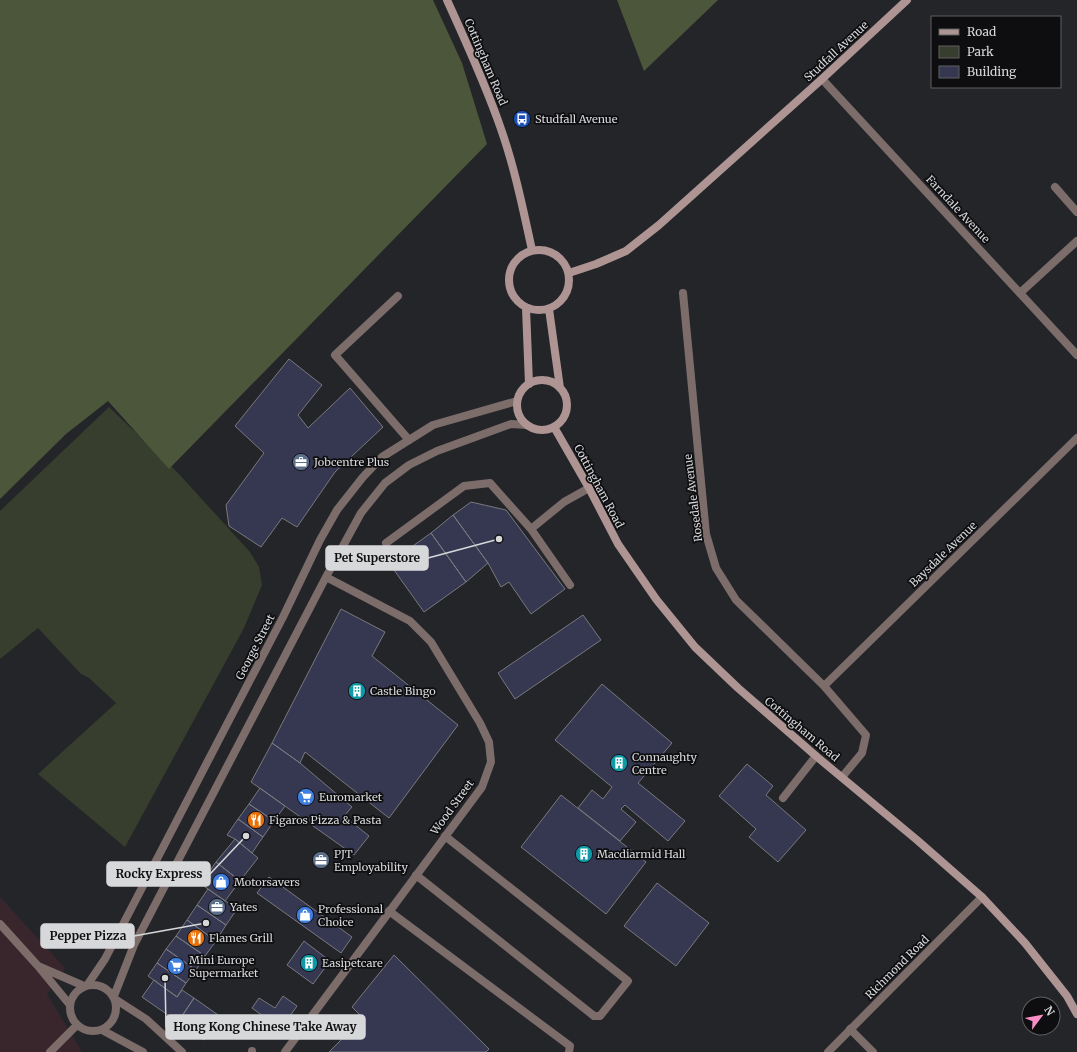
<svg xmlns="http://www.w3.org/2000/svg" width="1077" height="1052" viewBox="0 0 1077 1052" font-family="Merriweather,serif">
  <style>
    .commercial { fill: #39262d }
    .green { fill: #383e2d }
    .forest { fill: #4c563b }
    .building { fill: #363851; stroke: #78797e }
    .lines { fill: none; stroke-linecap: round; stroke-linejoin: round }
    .lane { stroke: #7c6d6b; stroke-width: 8 }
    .street { stroke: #7c6d6b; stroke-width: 8 }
    .secondary { stroke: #ae9593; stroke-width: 8 }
    .labels { text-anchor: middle; stroke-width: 3.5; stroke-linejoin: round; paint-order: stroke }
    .street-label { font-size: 11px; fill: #d7d8da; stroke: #0e0e10 }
    .poi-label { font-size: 11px; fill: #d7d8da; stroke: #0e0e10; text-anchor: start }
    .leader { fill: none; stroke: #d7d8da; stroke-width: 1.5 }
    .callout-dot { fill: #d7d8da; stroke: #0e0e10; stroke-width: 1.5 }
    .callout { fill: #d7d8da; stroke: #d7d8da; stroke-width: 1.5 }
    .callout-label { font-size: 12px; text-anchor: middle; font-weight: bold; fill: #111 }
  </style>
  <rect width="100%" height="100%" fill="#242529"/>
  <path class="commercial" d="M0,897L65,968L47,994L82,1052H0Z"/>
  <path class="green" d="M109,407L178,473L250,552L259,567L262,585L244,628L125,847L38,774L116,703L89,678L81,674L38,628L0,659V511Z"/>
  <path class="forest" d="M0,0H433L462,63L487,144L169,469L108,401L66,434L0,499Z
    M617,0H718L644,71Z"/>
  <path class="building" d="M289,359L322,385L298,415L308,428L350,388L383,427L335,472L297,527L282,518L261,547L229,526L226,505L264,453L235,426Z
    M471,502L506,510L565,589L531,614L509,582L501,587L488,563L453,515Z
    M453,515L488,563L466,582L431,533Z
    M431,533L466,582L424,612L389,563Z
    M341,609L385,632L372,656L458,725L389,818L305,752L300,763L272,743Z
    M583,615L601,640L515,699L498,673Z
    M602,684L672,743L638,783L685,821L668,841L625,805L621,809L636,822L620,841L578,808L592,790L603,799L612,787L555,740Z
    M272,743L300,763L352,807L344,816L369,836L354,855L251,782Z
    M747,764L773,786L766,795L806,830L778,862L749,837L756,829L719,796Z
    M260,788L285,806L274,821L249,804Z
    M561,795L646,862L606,914L521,847Z
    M249,804L274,821L263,837L238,819Z
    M238,819L263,837L252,853L235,839L227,835Z
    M235,839L258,858L240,881L216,862Z
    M216,862L240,881L225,901L201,884Z
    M269,877L352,937L341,953L257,893Z
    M657,883L709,923L676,966L624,926Z
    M208,889L237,909L226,925L197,905Z
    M197,905L226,925L216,941L187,920Z
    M187,920L216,941L205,956L176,936Z
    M176,936L205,956L196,970L166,949Z
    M304,941L330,961L313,984L287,965Z
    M166,949L196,970L186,983L157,963Z
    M394,955L489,1049L486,1052H329L363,1018L352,1007Z
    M157,963L186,983L177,997L148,976Z
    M154,980L177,997L182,990L194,998L178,1022L142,997Z
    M283,996L297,1006L281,1029L252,1008L259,998L275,1008Z
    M194,998L221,1017L204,1040L178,1022Z"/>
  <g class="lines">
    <path class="lane" d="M1055,187L1077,212
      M1020,293L1077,241
      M398,296L335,355L409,440
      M531,529L564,502L589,488
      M386,543L464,486L490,483L531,529L570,585
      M783,798L816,756
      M416,875L594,1016H600L628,981L445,836
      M389,911L570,1046L569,1052
      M0,924L38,966L70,1005
      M38,966L84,986
      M850,1029L873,1052"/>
    <path class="street" d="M822,79L1077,355
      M683,293L706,534L716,568L736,600L824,686L866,735L862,753L842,777
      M824,686L1077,438
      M88,984L105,959L225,728L283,617L320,540L337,510L363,477L382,457L433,425L517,401
      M70 1008a23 23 0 1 1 46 0a23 23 0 1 1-46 0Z
      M114,996L134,945L326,577L361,513L385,483L409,465L437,451L511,424L527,425
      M115,999L146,1019L182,1052
      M102,1030L143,1052
      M252,1051V1052
      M50,1052L77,1025
      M285,1052L482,787L491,762L489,742L480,723L431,642L410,621L326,577
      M828,1052L982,897"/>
    <path class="secondary" d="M447,0C466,42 486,85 501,129C515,169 523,209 532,250
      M509 280a30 30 0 1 1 60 0a30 30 0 1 1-60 0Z
      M569,273L596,264L626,251L659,225L822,79L907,0
      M526,308L529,384
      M549,309L560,388
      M517 405a25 25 0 1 1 50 0a25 25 0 1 1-50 0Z
      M554,427L589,488L618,544L656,599L695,647L738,688L816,756L917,840L982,897L1025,943L1067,996L1077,1014"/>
  </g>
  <defs>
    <symbol id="bus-disc" viewBox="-11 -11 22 22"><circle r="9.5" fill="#1a4fb4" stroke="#0e0e10"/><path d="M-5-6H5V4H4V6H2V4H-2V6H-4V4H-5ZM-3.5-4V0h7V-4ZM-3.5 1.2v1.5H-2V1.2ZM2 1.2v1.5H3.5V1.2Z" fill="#fff"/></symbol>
    <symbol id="office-disc" viewBox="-11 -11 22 22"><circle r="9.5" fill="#5c6f8a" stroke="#0e0e10"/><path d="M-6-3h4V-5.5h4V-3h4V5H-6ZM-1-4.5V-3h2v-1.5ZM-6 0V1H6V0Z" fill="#fff"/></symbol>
    <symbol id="building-disc" viewBox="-11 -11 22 22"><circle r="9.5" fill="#0f9aa8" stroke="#0e0e10"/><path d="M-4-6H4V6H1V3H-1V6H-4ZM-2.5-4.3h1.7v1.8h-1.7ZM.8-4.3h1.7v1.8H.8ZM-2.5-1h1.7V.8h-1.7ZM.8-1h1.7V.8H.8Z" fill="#fff"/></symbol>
    <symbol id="supermarket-disc" viewBox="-11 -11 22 22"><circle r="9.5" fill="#3f7fe0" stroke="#0e0e10"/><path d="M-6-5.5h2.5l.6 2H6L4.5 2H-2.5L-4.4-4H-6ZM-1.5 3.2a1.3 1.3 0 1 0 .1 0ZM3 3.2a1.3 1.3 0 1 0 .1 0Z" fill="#fff"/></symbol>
    <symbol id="restaurant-disc" viewBox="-11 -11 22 22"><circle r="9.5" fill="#e8710a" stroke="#0e0e10"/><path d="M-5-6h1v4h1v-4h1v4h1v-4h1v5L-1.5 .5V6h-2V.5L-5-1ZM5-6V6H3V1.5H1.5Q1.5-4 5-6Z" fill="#fff"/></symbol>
    <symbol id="shop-disc" viewBox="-11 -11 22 22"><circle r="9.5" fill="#3f7fe0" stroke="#0e0e10"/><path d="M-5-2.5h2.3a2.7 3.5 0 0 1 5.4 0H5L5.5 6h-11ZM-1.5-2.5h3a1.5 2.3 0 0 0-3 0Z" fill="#fff"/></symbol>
  </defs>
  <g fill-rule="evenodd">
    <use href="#bus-disc" x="512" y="109" width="20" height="20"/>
    <use href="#office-disc" x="291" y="452" width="20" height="20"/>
    <use href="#building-disc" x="347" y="681" width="20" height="20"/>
    <use href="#building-disc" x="609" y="753" width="20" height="20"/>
    <use href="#supermarket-disc" x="296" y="787" width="20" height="20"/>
    <use href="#restaurant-disc" x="246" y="810" width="20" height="20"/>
    <use href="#building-disc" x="574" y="844" width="20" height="20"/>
    <use href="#office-disc" x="311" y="850" width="20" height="20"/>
    <use href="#shop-disc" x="211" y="872" width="20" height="20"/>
    <use href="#office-disc" x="207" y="897" width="20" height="20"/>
    <use href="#shop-disc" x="295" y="905" width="20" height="20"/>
    <use href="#restaurant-disc" x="186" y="928" width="20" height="20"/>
    <use href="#building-disc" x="299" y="953" width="20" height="20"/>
    <use href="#supermarket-disc" x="166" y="956" width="20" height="20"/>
  </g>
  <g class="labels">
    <g class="street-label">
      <text transform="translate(836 51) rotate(-43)" y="4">Studfall Avenue</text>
      <text transform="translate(486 62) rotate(67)" y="4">Cottingham Road</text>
      <text transform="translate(958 209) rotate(47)" y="4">Farndale Avenue</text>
      <text transform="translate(599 486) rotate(62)" y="4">Cottingham Road</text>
      <text transform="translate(693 498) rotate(-97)" y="4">Rosedale Avenue</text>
      <text transform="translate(943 554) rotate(-44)" y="4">Baysdale Avenue</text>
      <text transform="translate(255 647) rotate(-63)" y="4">George Street</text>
      <text transform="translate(802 729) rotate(40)" y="4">Cottingham Road</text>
      <text transform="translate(452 807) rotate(-54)" y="4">Wood Street</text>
      <text transform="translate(897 967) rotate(-45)" y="4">Richmond Road</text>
    </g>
    <g class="poi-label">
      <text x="535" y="123">Studfall Avenue</text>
      <text x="314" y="466">Jobcentre Plus</text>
      <text x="370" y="695">Castle Bingo</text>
      <text x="632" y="761">Connaughty<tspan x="632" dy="13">Centre</tspan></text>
      <text x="319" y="801">Euromarket</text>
      <text x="269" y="824">Figaros Pizza &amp; Pasta</text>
      <text x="334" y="858">PJT<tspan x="334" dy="13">Employability</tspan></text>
      <text x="597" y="858">Macdiarmid Hall</text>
      <text x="234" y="886">Motorsavers</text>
      <text x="230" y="911">Yates</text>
      <text x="318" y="913">Professional<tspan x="318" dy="13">Choice</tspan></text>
      <text x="209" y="942">Flames Grill</text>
      <text x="189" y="964">Mini Europe<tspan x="189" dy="13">Supermarket</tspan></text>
      <text x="322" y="967">Easipetcare</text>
    </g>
  </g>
  <path class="leader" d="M499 539L428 558M246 836L210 874M206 923L134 936M165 978L166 1027"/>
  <g class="callout-dot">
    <circle cx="499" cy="539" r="4"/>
    <circle cx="246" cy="836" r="4"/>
    <circle cx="206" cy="923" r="4"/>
    <circle cx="165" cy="978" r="4"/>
  </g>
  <g class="callout">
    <rect x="326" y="546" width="102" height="24" rx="4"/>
    <rect x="107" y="862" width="103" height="24" rx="4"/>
    <rect x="41" y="924" width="93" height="24" rx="4"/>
    <rect x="166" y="1015" width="199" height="24" rx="4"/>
  </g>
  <g class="callout-label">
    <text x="377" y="562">Pet Superstore</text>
    <text x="159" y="878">Rocky Express</text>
    <text x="88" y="940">Pepper Pizza</text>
    <text x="265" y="1031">Hong Kong Chinese Take Away</text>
  </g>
  <rect x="931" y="16" width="130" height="72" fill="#0e0e10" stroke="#5e5f61"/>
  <rect x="939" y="29" width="20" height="6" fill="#ae9593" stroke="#5e5f61"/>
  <text x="967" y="36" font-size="12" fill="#d7d8da">Road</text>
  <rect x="939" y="46" width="20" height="12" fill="#383e2d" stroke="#5e5f61"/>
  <text x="967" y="56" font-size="12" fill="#d7d8da">Park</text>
  <rect x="939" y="66" width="20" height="12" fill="#363851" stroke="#5e5f61"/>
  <text x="967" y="76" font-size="12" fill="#d7d8da">Building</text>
  <g transform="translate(1041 1016) rotate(58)"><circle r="19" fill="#0e0e10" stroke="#5e5f61"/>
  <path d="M0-3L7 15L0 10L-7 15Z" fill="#fa8fc7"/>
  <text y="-6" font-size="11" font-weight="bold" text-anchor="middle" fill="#d7d8da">N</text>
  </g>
</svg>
